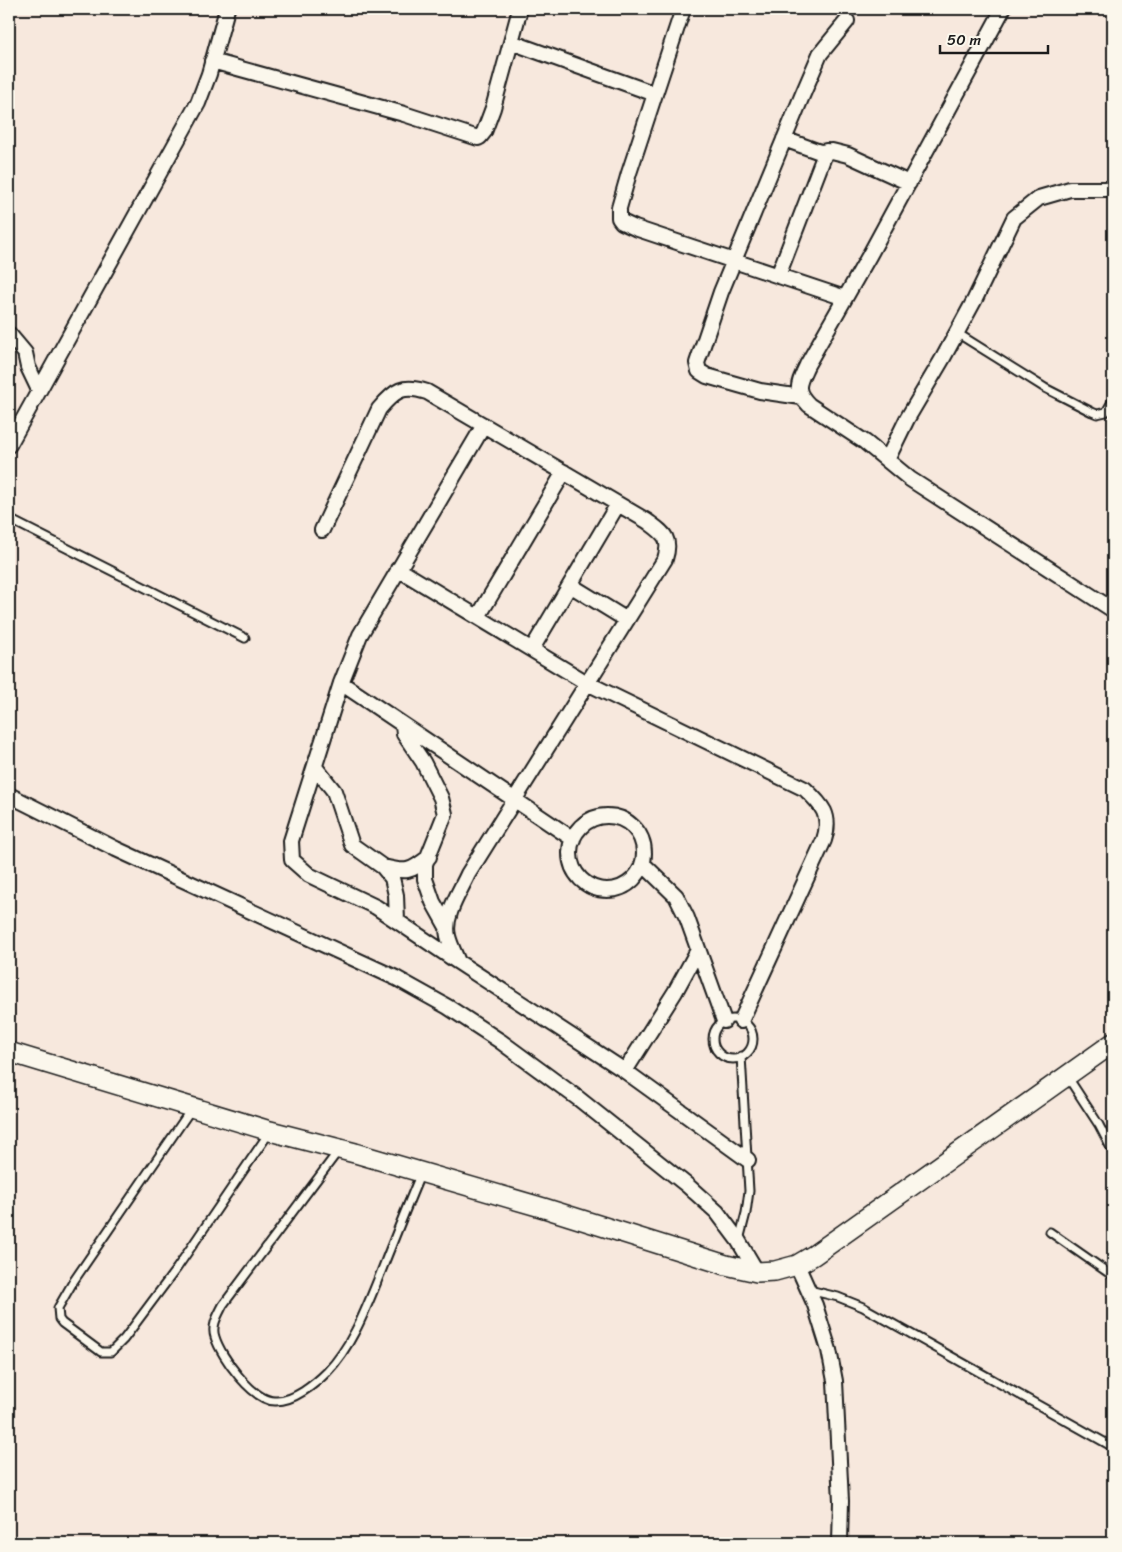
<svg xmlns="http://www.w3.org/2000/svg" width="1122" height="1552" viewBox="0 0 1122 1552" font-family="Sriracha,sans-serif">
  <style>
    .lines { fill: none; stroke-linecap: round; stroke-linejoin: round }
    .lane-casing { stroke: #1c1c1c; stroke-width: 11 }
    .street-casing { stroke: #1c1c1c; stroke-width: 18 }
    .secondary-casing { stroke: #1c1c1c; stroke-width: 22 }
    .lane { stroke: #fbf7ec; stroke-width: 7 }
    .street { stroke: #fbf7ec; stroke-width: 14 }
    .secondary { stroke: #fbf7ec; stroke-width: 19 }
  </style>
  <rect width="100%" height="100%" fill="#f7e8dd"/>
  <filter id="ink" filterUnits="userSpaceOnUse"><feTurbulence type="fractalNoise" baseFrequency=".02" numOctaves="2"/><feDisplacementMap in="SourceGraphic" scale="10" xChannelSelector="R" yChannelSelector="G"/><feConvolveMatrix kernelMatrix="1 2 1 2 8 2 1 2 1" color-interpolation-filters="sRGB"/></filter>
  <g filter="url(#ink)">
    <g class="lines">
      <defs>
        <path id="lane" d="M957,333L1045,388L1092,412L1097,414L1106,412L1113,400
          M9,519L245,638
          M713 1039a20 20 0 1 1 40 0a20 20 0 1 1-40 0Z
          M1067,1076L1099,1125L1113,1152
          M192,1108L73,1282L58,1308L59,1319L62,1323L101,1352H111L124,1339L177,1268L269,1133
          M339,1150L223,1305C218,1315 211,1326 215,1337C221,1357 253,1401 275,1401C293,1402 315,1384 327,1372C353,1345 367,1306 381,1272C394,1239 407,1206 421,1173
          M1050,1232L1113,1276
          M739,1240L746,1213L749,1191L741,1056
          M809,1290L838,1297L863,1307L1113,1447"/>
        <path id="street" d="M683,9L629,173L619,208V218L622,222L635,228L845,298
          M1003,9L869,256L807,365C799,383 793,389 809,405L865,442L910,479L1113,610
          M511,42L655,94
          M212,61L404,114L478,138L480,137L484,132L493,108L520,9
          M784,139L820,152L832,151L848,155L909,183
          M778,276L826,151
          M9,334L25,353L28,367L39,390
          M801,397L760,391L707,376L699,371L697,363L721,292L802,96L820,54L847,21
          M9,445L198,103L209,74L227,9
          M887,460L907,419L943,358L975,299L1014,218L1039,198L1070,189H1113
          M322,530L379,409C395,390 403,384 427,392L647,521C663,533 672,537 665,559L468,874C460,892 443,916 448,936C450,945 455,954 458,962L625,1071L748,1160
          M398,569L587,683L805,789C822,805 832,815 824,840L741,1021
          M570,585L627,620
          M478,617L564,472
          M532,649L618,504
          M341,683L573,839
          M403,725L404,734L423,762L441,798L445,814L425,864V879L433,902L447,927
          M315,767L334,791L352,845L383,867L392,878L396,895L397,921
          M9,795L116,849L396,978L448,1007L500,1041L579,1099L688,1186L717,1212L738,1240L757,1272
          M570 853a37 37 0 1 1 74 0a37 37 0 1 1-74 0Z
          M643,864L676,896L687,918L724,1021
          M383,867C407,873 410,872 429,857
          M458,962L376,907L309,875L292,860L291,841L341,683L360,635L484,425
          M625,1071L675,992L698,950
          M797,1265L815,1305L829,1350L835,1381L841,1501L840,1543"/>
        <path id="secondary" d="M9,1052L270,1131L355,1153L544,1208L726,1265L757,1272L775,1271L797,1265L814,1255L1113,1043"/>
      </defs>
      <use href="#lane" class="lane-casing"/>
      <use href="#street" class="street-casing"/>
      <use href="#secondary" class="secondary-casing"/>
      <use href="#lane" class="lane"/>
      <use href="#street" class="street"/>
      <use href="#secondary" class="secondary"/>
    </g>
  </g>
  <rect width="1122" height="1552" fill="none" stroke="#fbf7ec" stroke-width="30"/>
  <rect x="15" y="15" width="1092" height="1522" fill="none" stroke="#1c1c1c" stroke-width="2" filter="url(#ink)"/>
  <path d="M940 45v8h108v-8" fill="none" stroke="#1c1c1c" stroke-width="2.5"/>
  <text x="947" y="45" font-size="15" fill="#1c1c1c" stroke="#fbf7ec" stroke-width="4" paint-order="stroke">50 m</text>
</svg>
